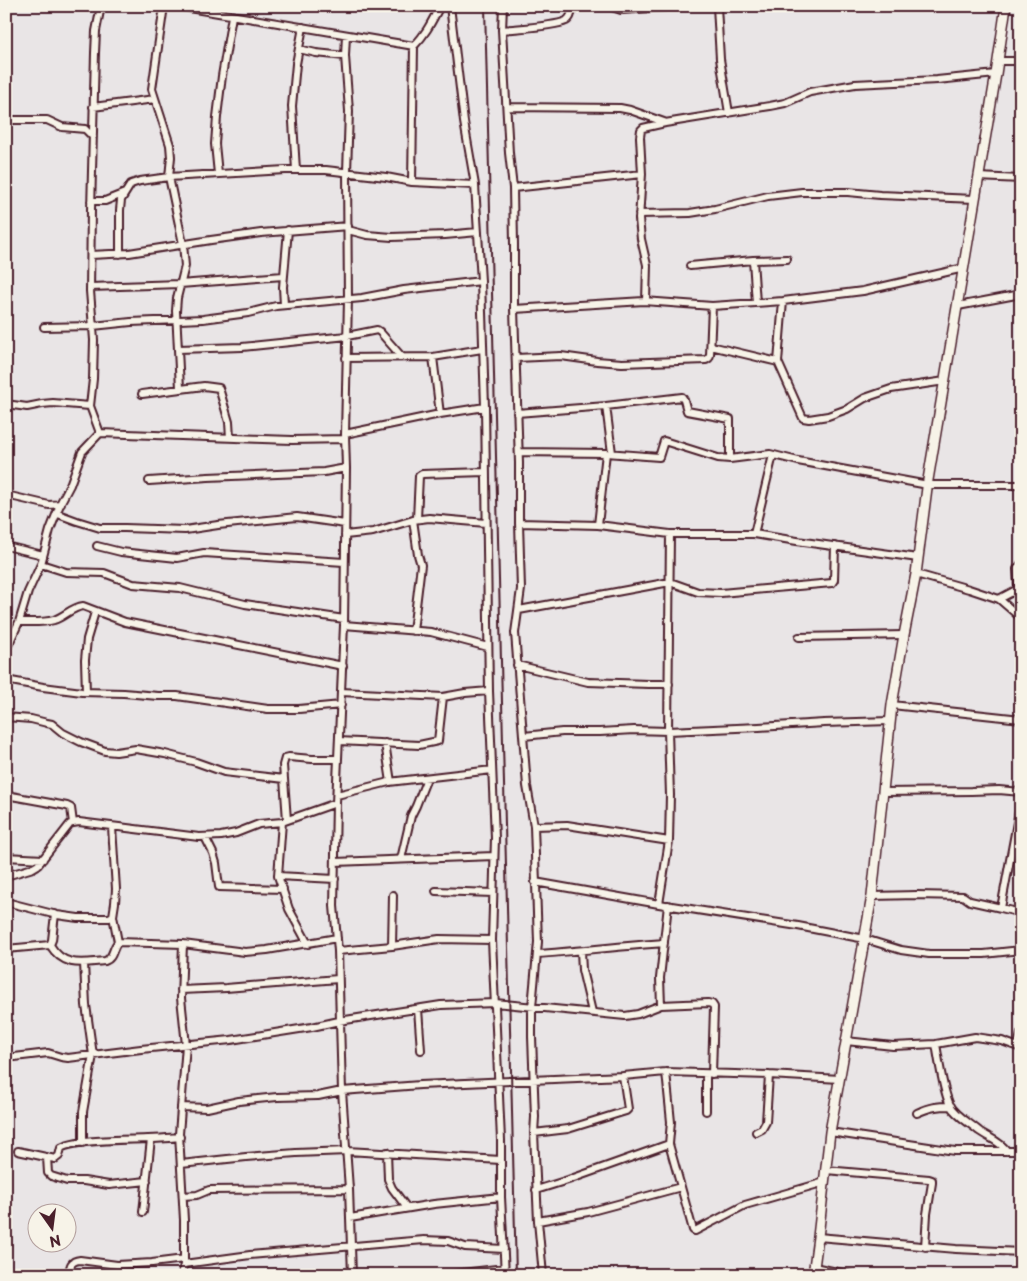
<svg xmlns="http://www.w3.org/2000/svg" width="1027" height="1281" viewBox="0 0 1027 1281" font-family="'Playpen Sans',sans-serif">
  <style>
    .lines { fill: none; stroke-linecap: round; stroke-linejoin: round }
    .street-casing { stroke: #4a1f2b; stroke-width: 10 }
    .secondary-casing { stroke: #4a1f2b; stroke-width: 12 }
    .street { stroke: #f7f3e8; stroke-width: 6 }
    .secondary { stroke: #f7f3e8; stroke-width: 9 }
    .rail { stroke: #4a1f2b; stroke-width: 2 }
  </style>
  <rect width="100%" height="100%" fill="#e9e5e6"/>
  <filter id="ink" filterUnits="userSpaceOnUse"><feTurbulence type="fractalNoise" baseFrequency=".02" numOctaves="2"/><feDisplacementMap in="SourceGraphic" scale="10" xChannelSelector="R" yChannelSelector="G"/><feConvolveMatrix kernelMatrix="1 2 1 2 8 2 1 2 1" color-interpolation-filters="sRGB"/></filter>
  <g filter="url(#ink)">
    <g class="lines">
      <defs>
        <path id="street" d="M164,6L152,89L170,145L171,157L169,177L183,244L185,266L177,298L176,311L180,388
          M177,6L414,46
          M450,6L464,122L475,185L481,281L485,407L489,691L495,838L492,940L501,1140V1197L505,1275
          M503,6L502,30L509,153L513,188L514,244V309L519,463V523L521,589L515,633L527,786L534,826L538,942L532,1007V1037L535,1117L534,1133L538,1221L543,1275
          M609,6L621,10L683,6
          M717,6L720,59L729,113
          M6,15L7,6
          M502,30C518,28 553,27 566,21C574,17 568,10 578,6
          M346,35L345,56L349,111L347,172L348,299L345,434L346,468L344,625L336,803L334,906L338,951L342,1091L349,1189L352,1275
          M299,49L316,53L345,56
          M998,61H1021
          M93,107L155,99
          M507,107L620,108L630,110L664,122
          M6,120H47L62,127L85,129L93,137
          M296,170L292,106L296,64L303,27
          M218,174L215,144L217,117L222,76L232,16
          M978,177L1021,179
          M412,182L414,46C426,34 432,21 440,6
          M513,188L642,174
          M91,201H105L125,193
          M639,214L690,213L715,209L768,196L802,192H848L880,195L975,199
          M348,230L367,235L392,237L445,235L478,232
          M120,254V210L121,200L131,184L140,181L169,177L285,170H326L386,177L412,182L475,185
          M91,255L129,253L211,240L261,233L348,226
          M753,260L756,303
          M690,266L753,260L787,259
          M90,287L180,284L283,276
          M646,301L647,265L641,239L639,219L642,174L640,137L641,130L643,128L665,123L770,106L785,103L810,92L855,84L937,80L996,74
          M783,301L778,362L803,418L809,419L828,416L847,409L865,398L891,389L945,381
          M284,305L283,287L288,230
          M958,306L1021,294
          M514,309L644,301L712,306L783,301L863,291L964,268
          M44,327L93,326L131,322L203,319L248,313L276,306L362,298L404,290L481,281
          M711,346L778,362
          M178,349L242,347L347,336L377,330L380,332L402,357
          M433,357L440,414
          M346,358L433,357L482,349
          M516,358L561,356L597,361L622,363L706,360L709,358L710,355L712,306
          M142,394L204,386L219,388L229,422L230,438
          M6,404L27,407L42,404L53,403L90,406
          M606,406L612,453
          M517,413L606,406L682,397L684,400L687,411L730,419V459
          M100,433L90,406L93,379L94,340L90,291L91,210L95,53L96,31L101,6
          M345,434L440,414L485,407
          M519,452L606,453L659,457L664,441L718,458L730,459L770,454L798,461L928,485H1021
          M149,481L208,477L324,472L346,468
          M6,495L49,505L61,504
          M58,514L77,521L100,528H125L185,530L218,525L297,517L345,524
          M417,519L419,476L422,474L485,472
          M519,523L598,525L670,534H754L797,541L918,558
          M598,525L606,453
          M754,534L773,455
          M345,535L373,532L413,520L429,518L486,523
          M6,546L43,555
          M97,546L121,552L177,558L204,553L344,562
          M41,564L66,572L104,573L133,584L180,588L245,604L344,619
          M916,574L969,589L999,599L1021,618
          M999,599L1018,589
          M519,610L670,582L698,592L721,593L832,583L834,580L835,546
          M1020,617L1017,569L1021,564
          M19,622C30,622 43,623 54,620C64,617 72,607 83,606L125,622L343,666
          M344,625L431,632L488,647
          M413,631L421,565L418,555L413,520
          M799,637L904,635
          M6,650L19,622L28,592L41,564L50,530L61,502L70,485L82,452L100,433L292,440L345,439
          M517,665L588,682L649,684H669
          M6,680L43,687L82,692L124,693L158,696H177L268,709H299L341,705
          M86,692L85,660L87,639L95,612
          M341,692L443,697L465,693L489,691
          M892,705L1021,719
          M6,717L31,719L47,723L52,724L63,733L81,742L105,751L116,752L136,749L165,754L196,762L224,772L284,779
          M524,736L562,732H600L634,730L668,731L759,727L824,723L890,721
          M339,741L419,745L438,741L443,697
          M385,743L391,782
          M883,792L971,791L999,790L1021,792
          M6,795L67,806L71,808L73,823
          M337,795L389,782L492,770
          M1021,801L1001,908L1021,913
          M287,820L283,765L285,758L289,757L312,759H338
          M282,822L278,876L289,909L308,944
          M534,826L567,825L669,841
          M205,837L213,853L216,863L219,887L283,889
          M6,857L43,859
          M401,859L411,816L416,806L427,778
          M335,862L494,856
          M6,876L33,868L38,865L70,824L73,823L79,822L199,837L221,836L236,833L259,824L282,822L336,803
          M278,876L335,879
          M535,882L659,904L798,926L865,939L901,950L929,954H984L1021,950
          M436,891L493,893
          M872,896L917,895L963,896L970,901L1001,908
          M6,902L57,915L78,918H109L113,916
          M659,904L669,841L670,795L668,731L670,534
          M118,942L183,944L245,952L267,950L337,938
          M50,945C64,968 82,963 105,961C114,958 112,948 118,942L113,916L115,903L116,889L112,827
          M50,945L52,940L55,914
          M392,946L393,895
          M6,949L50,945
          M338,951L392,946L439,939L492,940
          M581,951L582,970L592,1012
          M537,954C579,951 621,946 664,943
          M181,990L226,988L338,979
          M661,1005L660,978L668,905
          M418,1009L421,1050
          M846,1041L893,1046L936,1044L975,1037L1002,1041L1021,1048
          M936,1044C939,1061 943,1091 950,1105C956,1116 970,1123 979,1131C989,1138 1000,1141 1007,1151
          M1018,1047L1021,1033
          M6,1058L48,1053L61,1057L68,1058L141,1049L231,1040L312,1027L339,1021L441,1005L495,1003L625,1016L638,1014L661,1005L708,1003L712,1004L714,1007L712,1074
          M666,1072L671,1122L669,1144L693,1230L695,1231L745,1205L825,1182
          M181,1107L207,1108L239,1101L277,1097L318,1096L342,1091L420,1085L623,1076L666,1072L769,1075L840,1079
          M706,1111V1074
          M917,1113C930,1107 937,1106 951,1106
          M756,1132L762,1129L766,1122L769,1075
          M830,1132L955,1151H1021
          M534,1133L568,1129L626,1111L628,1109L623,1076
          M83,1143V1112L93,1055L86,1005L84,963
          M18,1151L55,1159L59,1156L61,1148C76,1139 129,1140 148,1139C158,1139 169,1138 180,1137
          M1017,1151L1021,1142
          M387,1152L388,1179L392,1188L407,1208
          M47,1157L48,1173L51,1176L67,1181H84L109,1185L147,1181
          M181,1164L246,1157L296,1153L347,1151L501,1160
          M826,1170L929,1179L932,1180V1183L927,1214L925,1247
          M536,1190L568,1180L669,1144
          M183,1196L197,1195L209,1190L349,1189
          M143,1212L151,1139
          M350,1218L434,1204L501,1197
          M538,1221L588,1212L681,1187
          M818,1237L956,1249L1021,1252
          M184,1264L250,1255L424,1240L448,1241L465,1247L504,1249
          M814,1267L851,1275
          M69,1275C70,1266 70,1261 80,1260L117,1265L152,1263L184,1259
          M182,1275L184,1264V1220L179,1134L186,1045L181,998L183,944
          M445,1275L505,1268"/>
        <path id="secondary" d="M813,1275L818,1237L830,1132L872,896L892,705L904,635L916,574L928,480L996,74L1006,6"/>
      </defs>
      <use href="#street" class="street-casing"/>
      <use href="#secondary" class="secondary-casing"/>
      <use href="#street" class="street"/>
      <use href="#secondary" class="secondary"/>
      <path class="rail" d="M485,6L516,1275"/>
    </g>
  </g>
  <rect width="1027" height="1281" fill="none" stroke="#f7f3e8" stroke-width="25"/>
  <rect x="12" y="12" width="1002" height="1256" fill="none" stroke="#4a1f2b" stroke-width="2" filter="url(#ink)"/>
  <g transform="translate(52 1228) rotate(166)"><circle r="24" fill="#f7f3e8" stroke="#b29e9c"/>
  <path d="M0-4L9 19L0 12L-9 19Z" fill="#4a1f2b"/>
  <text y="-8" font-size="14" font-weight="bold" text-anchor="middle" fill="#4a1f2b">N</text>
  </g>
</svg>
